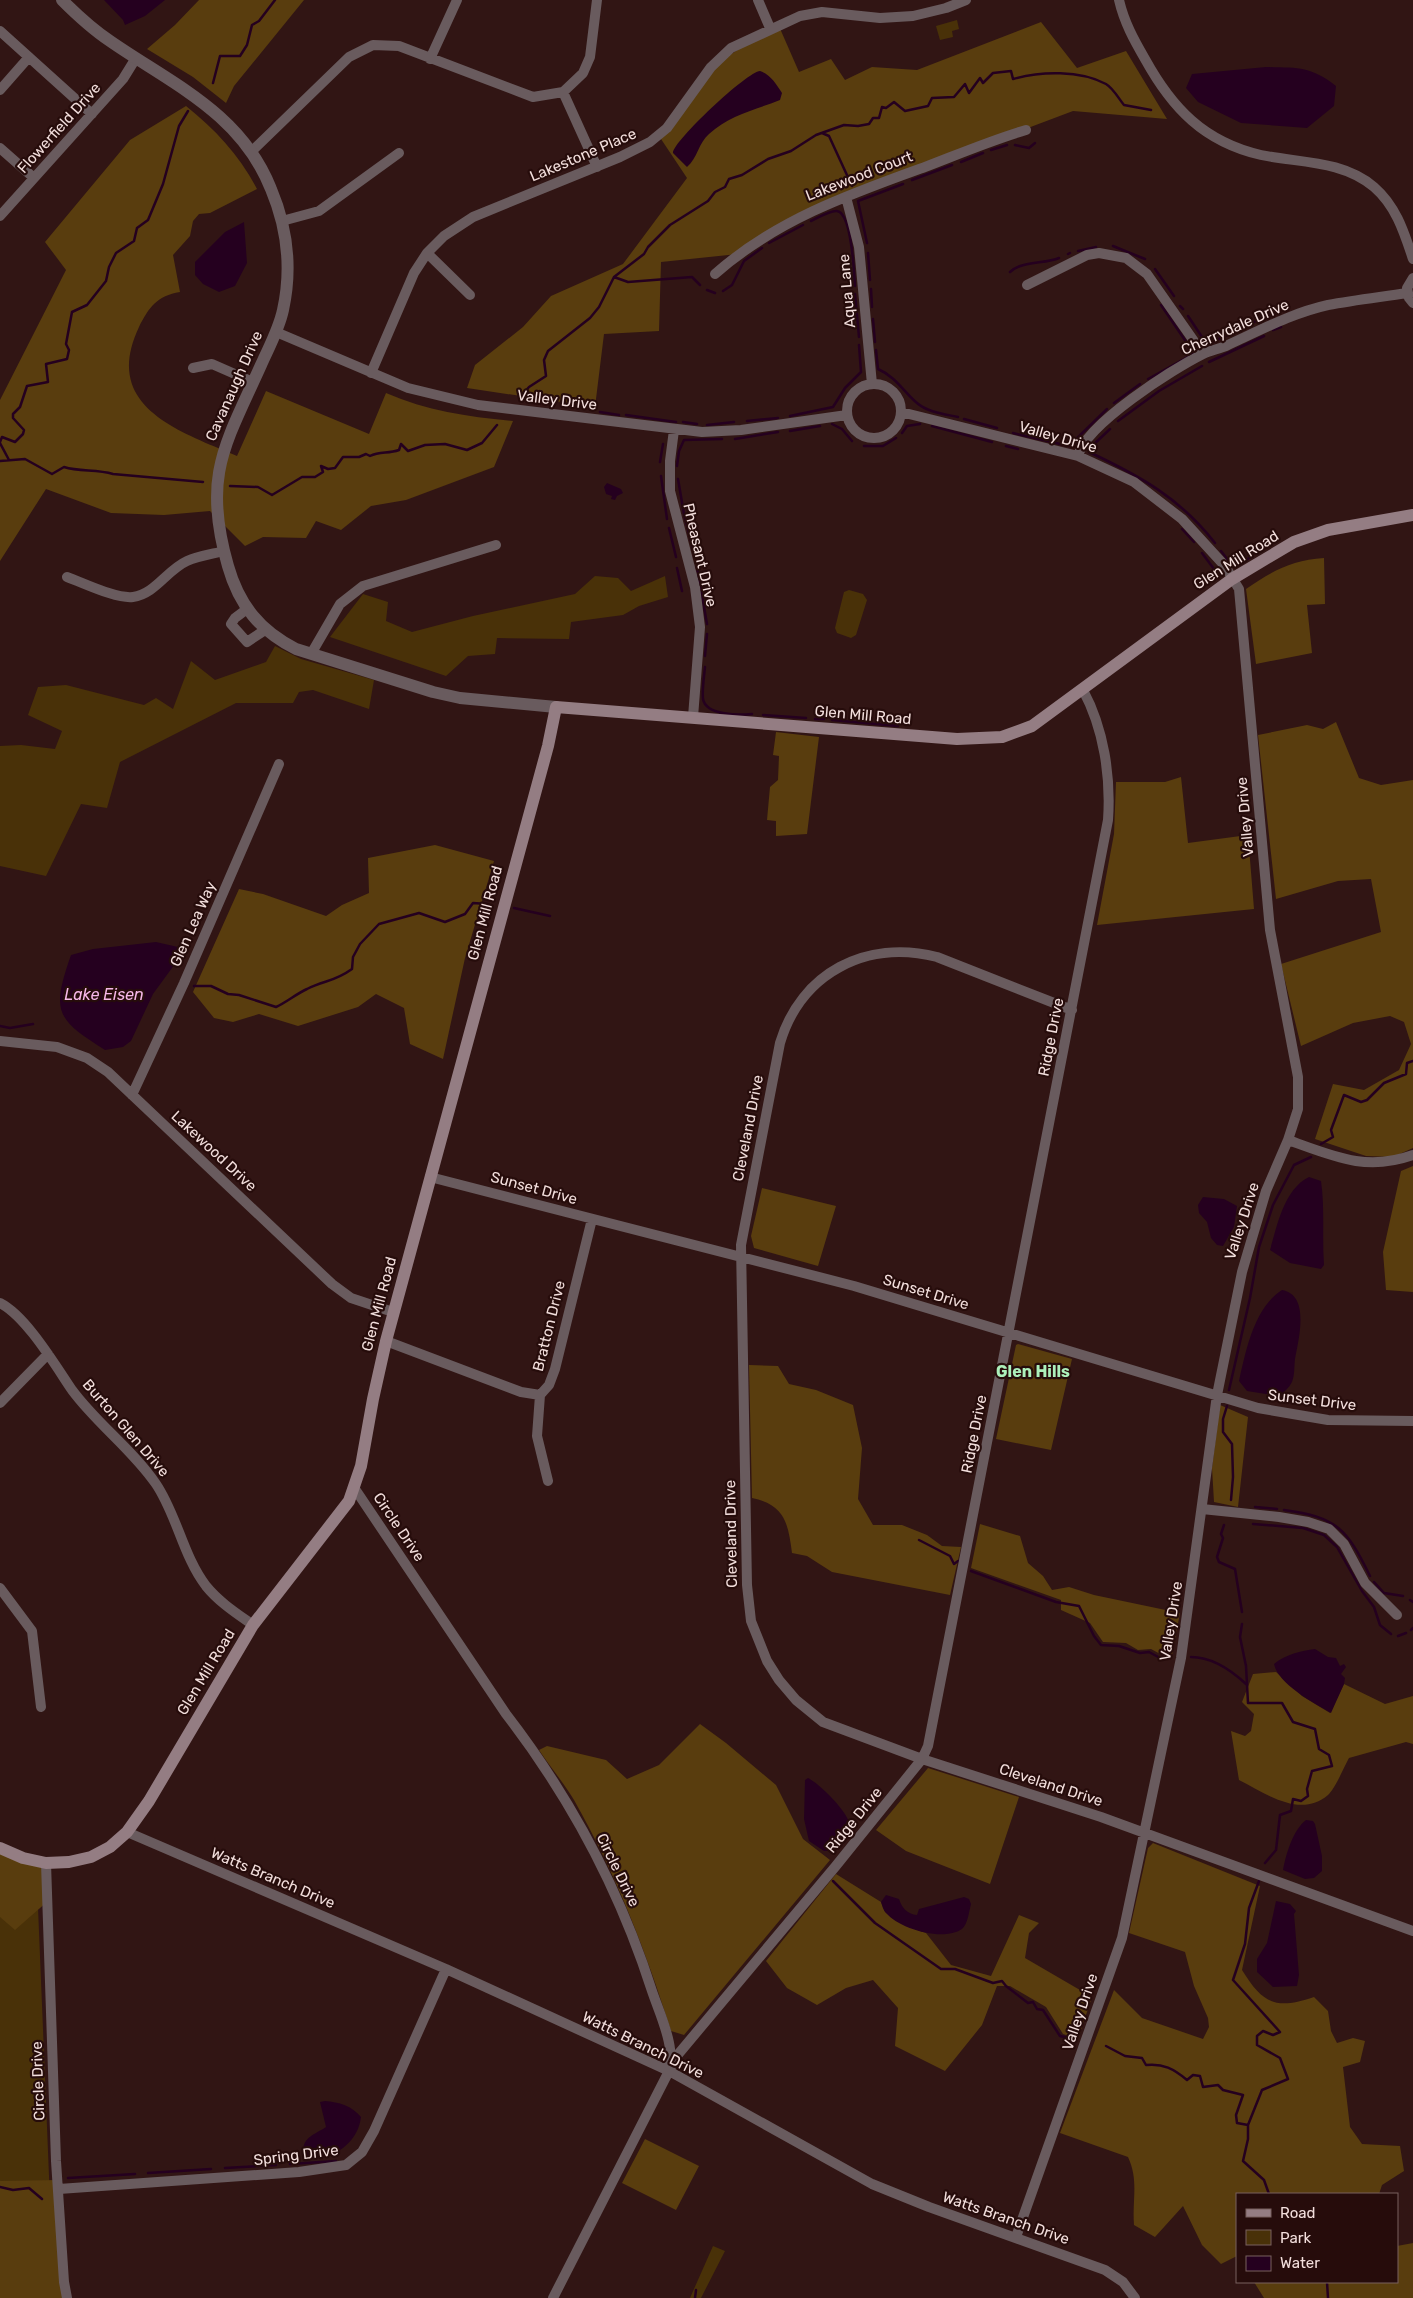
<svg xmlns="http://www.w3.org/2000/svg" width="1413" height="2298" viewBox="0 0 1413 2298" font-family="Rubik,sans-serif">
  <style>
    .green { fill: #493108 }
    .forest { fill: #593d0e }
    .water { fill: #25001f }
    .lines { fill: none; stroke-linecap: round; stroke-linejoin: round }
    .stream { stroke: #25001f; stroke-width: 2.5 }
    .minor { stroke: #695b5e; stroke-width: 10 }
    .tertiary { stroke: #695b5e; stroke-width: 12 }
    .secondary { stroke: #947d83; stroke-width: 12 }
    .labels { text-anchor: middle; stroke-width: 4.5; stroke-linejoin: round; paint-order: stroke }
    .street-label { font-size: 15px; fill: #f2dedc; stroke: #260c0b }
    .water-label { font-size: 16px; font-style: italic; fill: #f6b8e8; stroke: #260c0b }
    .neighbourhood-label { font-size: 16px; font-weight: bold; fill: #acf0bb; stroke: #260c0b }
  </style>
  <rect width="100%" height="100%" fill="#311514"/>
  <path class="green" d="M957,20L959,29L952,31L953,37L940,40L936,26Z
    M595,576L618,578L631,591L665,576L668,597L639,606L623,615L571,622L569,639L497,638L495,654L468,656L446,676L330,637L363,594L388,602L386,621L412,632L473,616L575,594Z
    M849,590L863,594L867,600L856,635L851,638L837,633L835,628L844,592Z
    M275,646L301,659L374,680L369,709L313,690L299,692L293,703H236L120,762L107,808L81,804L46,876L0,866V746L21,745L55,749L62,731L28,715L38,687L66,685L144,705L156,698L173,709L191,661L215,680L266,662Z
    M0,1859L37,1883L50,2200L0,2204Z
    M713,2246L725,2251L701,2298H690Z"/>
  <path class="forest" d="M199,0H304L234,86L226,103L193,77L147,49L175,25Z
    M1041,22L1077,68L1126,51L1167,119L1073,111L846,197L738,254L661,262L659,331L604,334L595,407L467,388L475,365L523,327L551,296L623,264L687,178L659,136L711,67L778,24L799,72L831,59L845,80L872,67L917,70Z
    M186,106C215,129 240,156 257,189L210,213L199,214L193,221L190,236L173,255L180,292C157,296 149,307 139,327C101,407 179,431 237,456L266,391L369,434L386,393C427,411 470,417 513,421L494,467L406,500L371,506L341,530L316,521L306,538L263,537L245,546L210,511L164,515L111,513L46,489L0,561V400L66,270L45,242L130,140Z
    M1324,558L1325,604L1307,605L1312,653L1256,664L1246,589C1272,571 1292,560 1324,558Z
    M1336,722L1359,778L1381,785L1413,780V1148L1393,1157L1366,1156L1315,1139L1333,1084L1364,1090L1399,1070L1411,1044L1404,1022L1390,1016L1353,1023L1301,1046L1281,964L1381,932L1371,879L1338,881L1276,899L1258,735L1307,725L1323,729Z
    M776,732L819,737L807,834L776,836V821L767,820L770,787L778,780L779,756L773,755Z
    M1181,777L1188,843L1248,835L1254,909L1097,925L1114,834L1116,782H1165Z
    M435,845L494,861L465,958L443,1059L410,1044L404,1008L376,994L358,1007L298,1026L259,1014L233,1022L214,1018L193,992L239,889L263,894L326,916L342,905L369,893L368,858Z
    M1413,1166V1292L1386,1290L1383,1252L1401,1171Z
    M762,1188L836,1206L818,1266L754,1248L751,1236Z
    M1018,1344L1072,1359L1051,1450L996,1439L1016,1345Z
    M749,1365L778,1366L789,1384L816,1390L853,1405L862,1448L858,1499L873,1525H902L927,1535L942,1546L961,1547L950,1595L832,1572L807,1556L792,1553C788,1523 785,1505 752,1498Z
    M1220,1405L1248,1417L1238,1507L1214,1502L1212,1468Z
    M980,1524L1020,1536L1028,1563L1043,1576L1052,1590L1069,1587L1094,1595L1180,1613L1172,1655H1162L1151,1649L1138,1650L1126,1643L1103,1642L1090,1623L1061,1610V1600L971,1568Z
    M1276,1672L1302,1696L1330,1713L1344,1684L1385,1704L1413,1696V1744L1406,1742L1349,1758C1344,1767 1335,1789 1328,1795C1300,1819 1265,1793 1239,1780L1231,1731L1245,1736L1251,1731L1254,1714L1242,1702L1253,1674Z
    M700,1724L726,1743L776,1785L803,1839L830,1860L684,2035L671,2031C646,1951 616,1874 574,1800C564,1783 550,1767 539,1750L547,1746L606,1760L627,1779L659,1765Z
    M928,1768L1019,1797L990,1884L906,1851L876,1830Z
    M1153,1843L1260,1886L1242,1970C1263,2004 1276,2010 1314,1997L1328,2011L1331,2031L1337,2043L1353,2038L1365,2041L1360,2062L1343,2067L1350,2127L1362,2144L1400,2146L1404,2171L1382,2185L1379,2194H1237V2256L1221,2264L1202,2245L1183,2206L1155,2237L1134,2225C1132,2199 1139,2181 1128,2157L1060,2133L1114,1990L1142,2018L1203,2039L1209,2027L1208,2018L1194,1986L1185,1952L1129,1933L1148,1848Z
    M0,1848L46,1863L48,1901L15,1930L0,1917Z
    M836,1874L881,1902L885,1912L904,1925L926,1933L951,1965L991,1976L1019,1915L1039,1923L1029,1933L1025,1958L1092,1997L1078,2039L1063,2034L1046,2007L1010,1986H997L982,2025L945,2071L895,2046L898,2008L873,1980L846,1988L817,2005L787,1988L766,1961Z
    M645,2139L699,2166L676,2210L622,2183Z
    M58,2180L67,2298H0V2181Z
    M1413,2243V2298H1264L1254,2282H1397V2246Z"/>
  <path class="water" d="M104,0H165L145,16L125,25L123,20Z
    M1266,67C1298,68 1310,66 1336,86L1334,106L1307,128L1241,123L1198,102L1186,88L1192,74Z
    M760,71C771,75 776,84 782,93L780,100C755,110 729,115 709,134C699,142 697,159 687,167L673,153C673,141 748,71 760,71Z
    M244,222L247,263L235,286L219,292L203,284L195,275V262L225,232Z
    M607,483L621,489L623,493L617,496L615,500L611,499L612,496L606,494L604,487Z
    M156,942L178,947L180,957L153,994L131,1041L123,1047L105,1050C56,1019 51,1012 71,955L93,949Z
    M1309,1177L1321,1181C1325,1208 1322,1237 1324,1265L1321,1269L1290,1263L1270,1250C1277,1226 1284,1189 1309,1177Z
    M1203,1197L1224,1199L1237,1206L1234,1227L1223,1246L1217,1245L1211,1238L1207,1222L1199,1213L1198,1205Z
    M1282,1290C1311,1295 1298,1341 1295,1359C1294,1367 1295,1374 1292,1382C1289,1388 1284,1392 1279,1396L1247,1391L1239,1381C1246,1350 1254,1308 1282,1290Z
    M1315,1649L1328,1657L1336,1658L1340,1666L1344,1664L1346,1667L1341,1674L1345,1678L1344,1684L1331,1713C1314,1703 1278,1684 1274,1664C1286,1654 1301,1651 1315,1649Z
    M808,1778C819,1783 855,1818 850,1830C846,1838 837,1845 832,1851H824L809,1841L804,1819L805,1780Z
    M1306,1820L1313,1821L1315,1824L1322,1856V1871L1314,1878L1305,1879L1283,1870C1286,1854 1293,1830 1306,1820Z
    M886,1895L899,1899C902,1908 907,1914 917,1915L919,1909L964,1897L969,1899L971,1904C969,1911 968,1924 962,1929C943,1942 900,1929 886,1913C883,1910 882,1905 881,1902Z
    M1276,1901L1290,1904L1296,1911L1294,1914L1299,1975L1297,1986L1273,1987L1257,1972V1959L1267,1943Z
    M325,2101C339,2102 352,2106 361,2117C358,2144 330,2164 303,2154C302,2137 314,2135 326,2127L320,2102Z"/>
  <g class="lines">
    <path class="stream" d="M213,83L220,56H240L247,45L252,25L259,21L275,0
      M822,133L829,136L852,186
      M1015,145L1029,148L1035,143
      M991,150L1007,145
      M961,162L983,153
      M912,180L952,165
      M811,221C818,218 830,210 837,211C852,213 854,273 855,286
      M769,243L803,225
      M867,243L858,201L903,184
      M1113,246L1145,259
      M1078,251L1096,247
      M868,253L870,280
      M1068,254L1070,253
      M1155,269L1174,296
      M1010,272C1021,261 1045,264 1059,258
      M614,277L628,282L692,277L700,285
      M871,289L872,307
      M707,290L715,293
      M723,291L732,285L744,261L762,248
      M855,294L859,337
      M1161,305L1189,346V356
      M1180,306L1183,309
      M1188,316L1204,340L1210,343L1240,329
      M873,319L875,342
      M1248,325L1264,317
      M1273,330L1281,327
      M876,350L878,369C896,377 903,391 917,403C927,412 944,414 958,417
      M1209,362L1264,336
      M1148,379L1193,354
      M521,396L529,387L546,376L544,360L548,351L590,318L599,307L614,277L644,254L648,247L670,225L708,201L715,192L725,187L729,179L742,175L768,159L791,151L816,135L844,125L858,126L869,124L873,118H879L882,107L886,108L894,102L905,111L928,106L932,98L954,97L965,84L969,93L980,78L983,83L993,73L1011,71L1013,79C1041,71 1080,70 1106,84C1113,88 1119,99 1124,105L1151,110
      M1114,403L1140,384
      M600,412L619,415
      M626,415L676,422
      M790,416L833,407L845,388L861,372L859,345
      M964,419L997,428
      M747,421L778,418
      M1118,421L1159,391L1202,366
      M683,422L697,424
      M832,424L842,429L852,441
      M707,425L734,422
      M932,426L992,442
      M1110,429L1092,446L1089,452C1140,476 1180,498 1215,543
      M790,431L820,426
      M902,433L907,426L920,424
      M1013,433L1069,446L1107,409
      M735,439L778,432
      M0,442L2,437L15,442L23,434L24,430L13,418V414L20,407L27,386L48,382L46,364L67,359L69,350L66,344L72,312L87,305L106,281L109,267L116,253L134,241L137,228L148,220L163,184L179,126L188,111
      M0,443L9,460
      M864,446H883L896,438
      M1006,446L1018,449
      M0,461L25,459L52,474L64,467C80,472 96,469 113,474L203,482
      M660,462L663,444
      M677,466L679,451L684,440L722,439
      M661,476L667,519
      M678,479L684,514L695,557
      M230,486L258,487L272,495L302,477H315L323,472L321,466L328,469L335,468L343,457H359L366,454L370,456C380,451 388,454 399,450L401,444L408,451L425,445L445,444L467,450L482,443L497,425
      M669,528L676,557
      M1182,529L1194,542
      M1221,551L1231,564H1240L1252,556
      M1202,553L1214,569
      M697,567L707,624
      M677,568L682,591
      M705,656L707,634
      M705,667C704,677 702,689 703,699C706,716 740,715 752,714
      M763,715L806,718
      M815,719H824
      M832,720L898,726
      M514,908L550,916
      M194,986H211L228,994L239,995L276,1007C287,1002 296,994 307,989C325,980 334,982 352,969L353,957L360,944L379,924L419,913L445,922L465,914L473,903L487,904
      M0,1026L10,1028L33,1024
      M1321,1144L1333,1137L1331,1130L1344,1095L1361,1102L1367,1100L1384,1083L1406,1074L1407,1063L1413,1061
      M1229,1390L1250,1298L1259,1247L1273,1205L1294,1165L1311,1157
      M1227,1406L1223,1419V1432L1232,1444L1233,1477L1231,1500
      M1255,1507L1277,1509
      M1284,1510C1337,1517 1347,1529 1370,1576
      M1253,1524L1303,1528L1324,1535L1337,1547L1362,1591L1374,1607L1380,1625L1391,1634
      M1224,1525L1221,1534L1223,1538L1217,1557L1219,1562L1235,1569L1242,1612
      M919,1540L950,1556L954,1564L958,1561
      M971,1571L1056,1602L1079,1606L1094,1636L1101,1645L1119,1646L1140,1653L1149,1652L1160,1658H1168
      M1374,1582L1384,1593L1403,1596
      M1410,1600L1413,1602
      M1242,1624L1240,1637L1246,1666L1248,1703H1282L1293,1722L1315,1729L1319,1749L1329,1755L1332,1766L1312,1771L1307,1789L1308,1796L1301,1801L1293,1799L1291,1811L1280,1815L1276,1850L1265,1863
      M1411,1630L1413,1628
      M1398,1636L1406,1633
      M1191,1657C1212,1657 1231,1670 1246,1684
      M833,1881L875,1923L941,1969H955L993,1983L1002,1981L1006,1986L1028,2003L1033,2002L1037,2009L1043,2010L1060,2036L1069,2038
      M1259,1881L1249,1908L1245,1944L1233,1980L1280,2032L1273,2035L1263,2031L1257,2036V2045L1280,2058L1288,2079L1262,2090L1248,2125V2139L1243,2161L1264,2180L1269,2194
      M1106,2046L1125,2056L1142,2058L1146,2065C1163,2063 1174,2069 1187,2080L1193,2075L1200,2076L1203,2087L1218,2085L1223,2090L1243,2095L1236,2115L1237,2123L1248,2125
      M290,2164L336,2161
      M225,2168L276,2165
      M148,2173L211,2169
      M68,2178L135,2174
      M0,2187L13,2190L29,2188L42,2199
      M1327,2282L1328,2298
      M695,2298L696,2290"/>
    <path class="minor" d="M758,0L770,28
      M1119,0C1124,22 1134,40 1145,59C1172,108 1204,142 1261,155C1299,163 1342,160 1374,187C1396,206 1404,232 1413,259
      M0,31L92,114
      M430,59L457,0
      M0,90L29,57
      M563,92L597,167
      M0,148L34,178
      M251,152L349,57L373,45L399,46L533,97L563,92L583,73L590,57L597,0
      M846,197L859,247L872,384
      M0,216L123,79L136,58
      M282,221L319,211L399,153
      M427,253L470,295
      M715,274C776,220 850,194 925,167C959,154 992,140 1026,130
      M1413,278L1407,288L1409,298L1413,303
      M1027,285L1087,255L1099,253L1126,258L1147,274L1203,354
      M276,332L408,388L478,405L702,432L741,430L847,415
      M193,368L212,364L253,382
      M371,373L414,273L427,253L444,236L473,217L620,157L650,142L667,128L711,67L731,48L800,16L822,12L880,18L913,16L946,8L966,0
      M847 411a27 27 0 1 1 54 0a27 27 0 1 1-54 0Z
      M901,412L1078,456L1134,482L1182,519L1225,566L1239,589L1270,930L1298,1077V1109L1288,1140L1266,1191L1242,1272L1217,1395L1181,1658L1122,1938L1016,2237
      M674,430L670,461V491L695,587L700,627L693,717
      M1078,456C1086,424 1173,369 1203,354C1211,350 1220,349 1228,345C1261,330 1292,313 1328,305C1354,300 1381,297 1407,293
      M67,577C84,583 116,599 133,597C155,594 167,570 187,561C198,556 212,554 224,551
      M247,609L235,618L231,624L247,642L265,630
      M311,654L340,604L363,586L496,545
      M1072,1010L937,957C866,939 801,973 780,1043L741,1245L747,1585L751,1621L767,1661L779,1680L796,1700L823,1722L922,1759L1101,1817L1413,1931
      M0,1041L57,1047L87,1058L108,1072L332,1284L351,1298L393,1312
      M132,1095L184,983L279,764
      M1288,1140C1333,1156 1366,1172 1413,1155
      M430,1177L854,1286L1258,1408L1328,1420L1413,1421
      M0,1303C26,1316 55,1365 72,1390C97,1424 132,1449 156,1484C177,1515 183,1556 206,1586C219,1602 236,1613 253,1625
      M386,1341L521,1392L540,1395L549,1385L555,1369L592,1219
      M540,1395L537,1436L548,1481
      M0,1403L48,1354
      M355,1489L506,1714C570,1797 620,1891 652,1991C658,2009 668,2030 670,2049C671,2056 669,2064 669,2071L553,2298
      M1202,1509L1279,1517L1308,1522L1329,1529L1344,1544L1365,1583L1397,1615
      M0,1588L32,1631L41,1707
      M127,1832L446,1969L669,2071L872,2184L929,2207L1105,2270L1123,2282L1135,2298
      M46,1863L56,2161L64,2282L67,2298
      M669,2071L675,2058L835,1867L922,1759L928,1746L1108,820C1111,777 1104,729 1083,690
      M59,2189L299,2172L346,2165L362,2152L374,2131L446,1969"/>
    <path class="tertiary" d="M62,0C77,15 92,29 110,41C172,84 241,113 271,189C287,227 292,269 283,310C279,329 269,347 261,365C225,445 202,476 228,566C239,605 260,631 296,649L433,692L460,698L556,707"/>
    <path class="secondary" d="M0,1848L23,1858L46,1863L69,1862L91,1857L110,1847L127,1832L149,1801L253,1625L349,1501L361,1466L373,1399L386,1341L548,746L556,707L957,739L1002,737L1032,726L1232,579L1294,542L1328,530L1413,515"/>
  </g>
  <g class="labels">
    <g class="street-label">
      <text transform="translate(59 128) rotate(-48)" y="5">Flowerfield Drive</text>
      <text transform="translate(583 155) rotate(-23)" y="5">Lakestone Place</text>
      <text transform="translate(859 176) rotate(-21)" y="5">Lakewood Court</text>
      <text transform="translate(847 291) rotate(-95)" y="5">Aqua Lane</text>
      <text transform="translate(1235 327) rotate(-24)" y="5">Cherrydale Drive</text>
      <text transform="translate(234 386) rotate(-66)" y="5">Cavanaugh Drive</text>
      <text transform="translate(557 400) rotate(7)" y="5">Valley Drive</text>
      <text transform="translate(1058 437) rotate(16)" y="5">Valley Drive</text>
      <text transform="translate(700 555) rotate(77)" y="5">Pheasant Drive</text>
      <text transform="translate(1236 560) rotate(-32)" y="5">Glen Mill Road</text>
      <text transform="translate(863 715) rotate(5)" y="5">Glen Mill Road</text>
      <text transform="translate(1245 817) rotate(-95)" y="5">Valley Drive</text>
      <text transform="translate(485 913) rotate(-75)" y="5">Glen Mill Road</text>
      <text transform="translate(193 924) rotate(-66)" y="5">Glen Lea Way</text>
      <text transform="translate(1051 1037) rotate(-79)" y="5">Ridge Drive</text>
      <text transform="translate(748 1128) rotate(-79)" y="5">Cleveland Drive</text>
      <text transform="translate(214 1151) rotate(43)" y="5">Lakewood Drive</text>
      <text transform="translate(534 1188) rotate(15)" y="5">Sunset Drive</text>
      <text transform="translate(1242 1221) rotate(-72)" y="5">Valley Drive</text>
      <text transform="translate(926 1292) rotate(17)" y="5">Sunset Drive</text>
      <text transform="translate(379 1304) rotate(-75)" y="5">Glen Mill Road</text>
      <text transform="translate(549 1326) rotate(-76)" y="5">Bratton Drive</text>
      <text transform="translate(1312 1400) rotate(7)" y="5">Sunset Drive</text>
      <text transform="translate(126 1428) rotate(49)" y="5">Burton Glen Drive</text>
      <text transform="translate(974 1434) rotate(-79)" y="5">Ridge Drive</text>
      <text transform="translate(399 1527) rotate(56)" y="5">Circle Drive</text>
      <text transform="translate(731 1534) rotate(-91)" y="5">Cleveland Drive</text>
      <text transform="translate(1171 1621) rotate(-81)" y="5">Valley Drive</text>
      <text transform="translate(206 1672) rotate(-59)" y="5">Glen Mill Road</text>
      <text transform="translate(1051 1785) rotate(18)" y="5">Cleveland Drive</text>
      <text transform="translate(854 1820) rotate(-51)" y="5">Ridge Drive</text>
      <text transform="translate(618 1870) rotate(64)" y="5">Circle Drive</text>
      <text transform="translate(273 1878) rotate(23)" y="5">Watts Branch Drive</text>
      <text transform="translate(1080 2012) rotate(-71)" y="5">Valley Drive</text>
      <text transform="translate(643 2045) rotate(26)" y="5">Watts Branch Drive</text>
      <text transform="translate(38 2081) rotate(-92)" y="5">Circle Drive</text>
      <text transform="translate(296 2155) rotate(-7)" y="5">Spring Drive</text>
      <text transform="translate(1006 2218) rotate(19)" y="5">Watts Branch Drive</text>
    </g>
    <g class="water-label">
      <text x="104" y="1000">Lake Eisen</text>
    </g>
    <g class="neighbourhood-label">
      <text x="1033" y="1377">Glen Hills</text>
    </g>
  </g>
  <rect x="1236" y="2193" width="162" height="90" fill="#260c0b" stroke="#78605f"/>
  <rect x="1246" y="2209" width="25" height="8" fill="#947d83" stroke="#78605f"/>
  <text x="1280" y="2218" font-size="15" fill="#f2dedc">Road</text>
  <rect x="1246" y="2230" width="25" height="15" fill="#493108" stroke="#78605f"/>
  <text x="1280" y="2243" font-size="15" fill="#f2dedc">Park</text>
  <rect x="1246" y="2256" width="25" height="15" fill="#25001f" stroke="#78605f"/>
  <text x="1280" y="2268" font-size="15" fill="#f2dedc">Water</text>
</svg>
